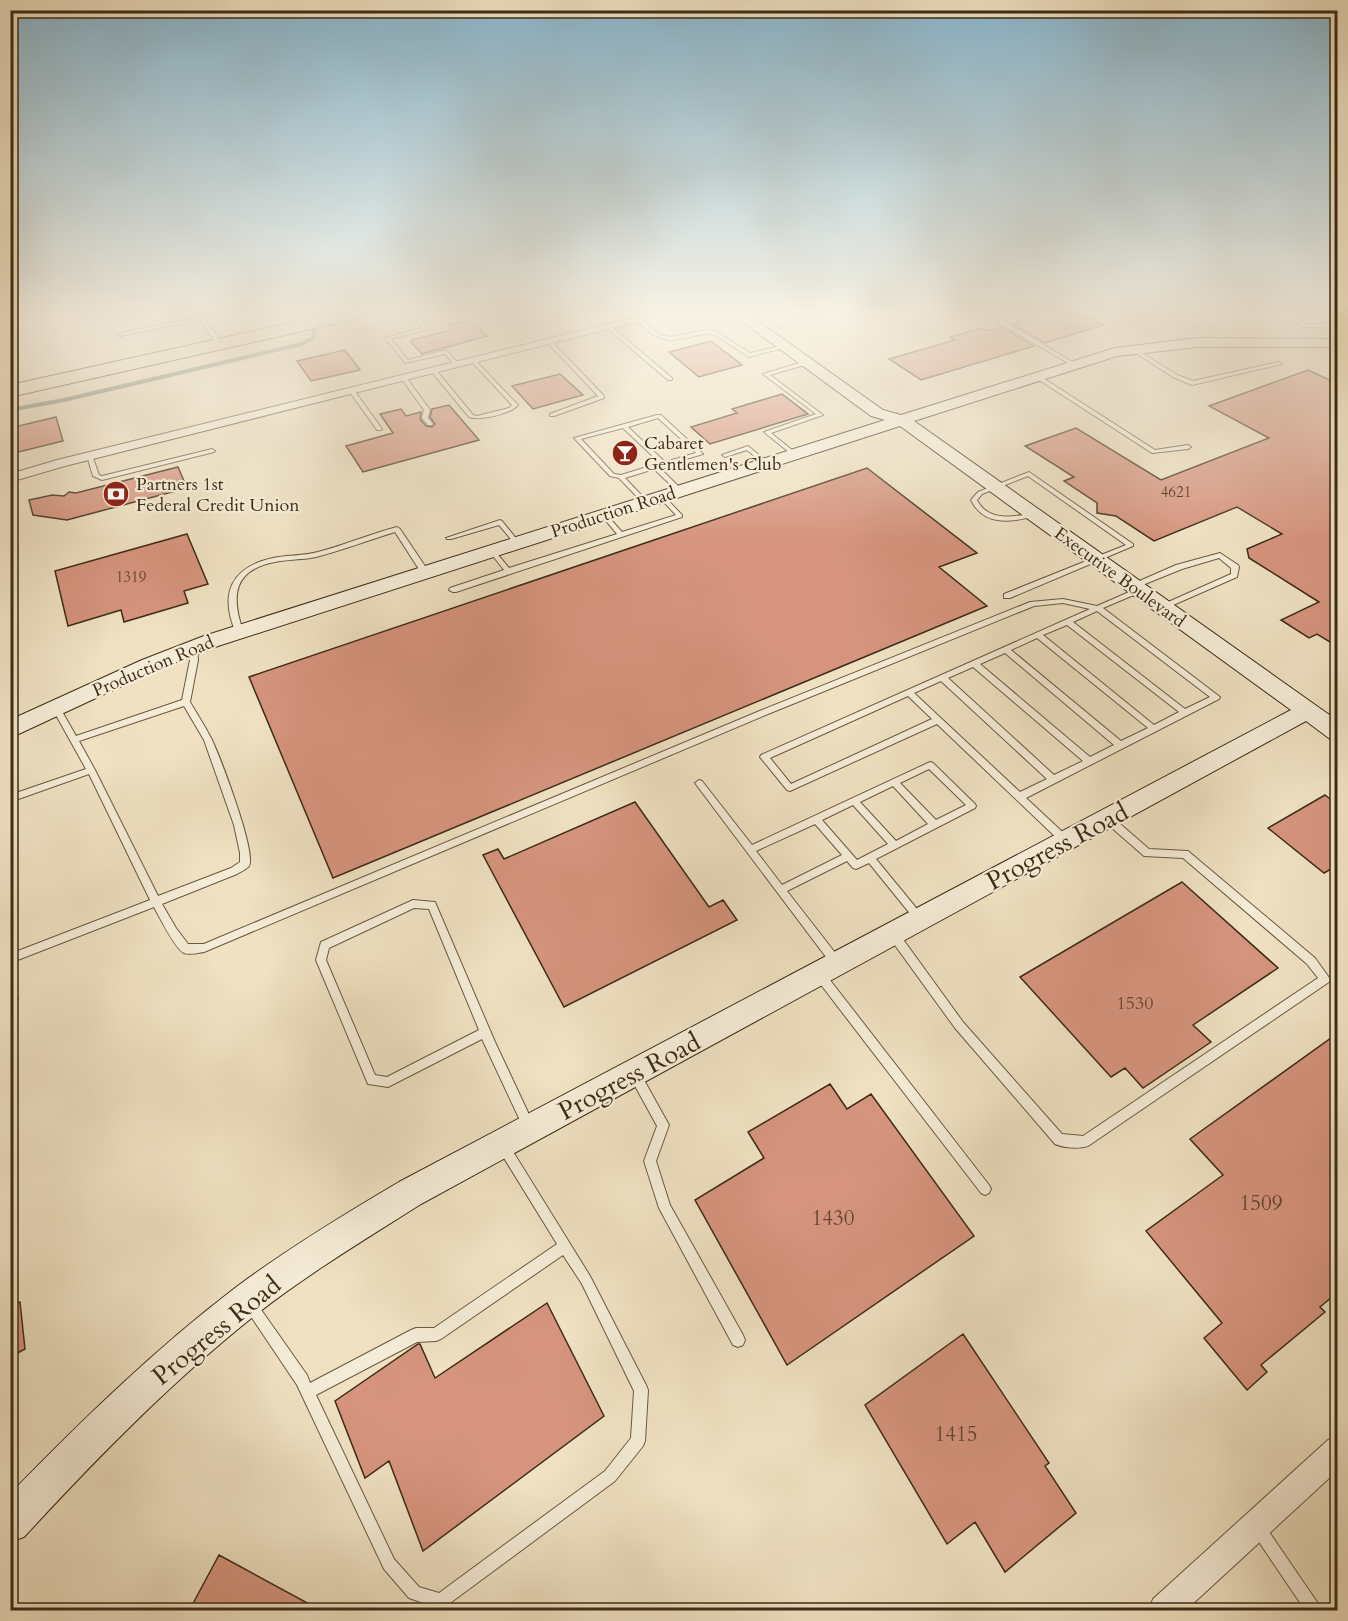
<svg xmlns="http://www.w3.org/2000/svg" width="1348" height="1621" viewBox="0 0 1348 1621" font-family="Cardo,serif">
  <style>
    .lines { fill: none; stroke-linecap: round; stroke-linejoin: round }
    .stream { stroke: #758472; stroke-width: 4 }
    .building { fill: #d6947e; stroke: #3d2c16; stroke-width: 1.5 }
    .lane-casing { stroke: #6a5941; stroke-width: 2 }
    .street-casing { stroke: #6a5941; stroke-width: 2 }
    .secondary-casing { stroke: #3d2c16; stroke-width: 2 }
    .highway-casing { stroke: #3d2c16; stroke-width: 2 }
    .lane { fill: #f5ecd7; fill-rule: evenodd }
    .street { fill: #f5ecd7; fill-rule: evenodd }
    .secondary { fill: #f5ecd7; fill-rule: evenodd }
    .highway { fill: #efe1c2; fill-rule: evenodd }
    .labels { text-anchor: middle; stroke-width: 4.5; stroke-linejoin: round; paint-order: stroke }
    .far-number-label { font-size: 15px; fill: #634630 }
    .far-poi-label { font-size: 18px; fill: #3d2c16; stroke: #f5ecd7; text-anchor: start }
    .far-street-label { font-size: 18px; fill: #3d2c16; stroke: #f5ecd7 }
    .number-label { font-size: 18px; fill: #634630 }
    .near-number-label { font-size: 21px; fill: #634630 }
    .near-street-label { font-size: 26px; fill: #3d2c16; stroke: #f5ecd7 }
  </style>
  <rect width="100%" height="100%" fill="#efe1c2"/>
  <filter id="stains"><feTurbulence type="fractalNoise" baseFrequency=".00333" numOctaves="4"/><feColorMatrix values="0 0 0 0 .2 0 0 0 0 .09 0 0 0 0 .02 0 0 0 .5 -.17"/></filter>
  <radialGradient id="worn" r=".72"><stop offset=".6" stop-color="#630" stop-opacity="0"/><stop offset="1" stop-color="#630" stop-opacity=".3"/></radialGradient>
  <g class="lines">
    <path class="stream" d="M10,410L64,400L302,344L313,338L315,333L299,314"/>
  </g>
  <path class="building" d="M1045,314H1083L1103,325L1045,343L1013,325Z
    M471,320L487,336L422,354L411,342V340L452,330L448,325Z
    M1002,327L1034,346L921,380L889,359L955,340L950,337L983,328L988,331Z
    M711,341L742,365L699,377L669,352Z
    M345,350L360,370L311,381L297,361Z
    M1308,370L1338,384V647L1317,634L1309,638L1281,620L1319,602L1249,558L1247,549L1282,534L1237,507L1154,541L1116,516L1097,513V503L1064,481L1074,477L1025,446L1076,428L1161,480L1269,438L1209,406Z
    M560,374L583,395L533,409L512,386Z
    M782,394L808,414L710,444L691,427L737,413L732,409Z
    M449,405L479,440L363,472L346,446L393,433L380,414L401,409L406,416L421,412L420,419L426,426L432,427L435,424L430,417L432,409Z
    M56,417L63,441L10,454V428Z
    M178,467L187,488L67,520L33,515L29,500L52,495L64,496L69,492L76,493Z
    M867,468L977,553L939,567L987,606L333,878L249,677Z
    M187,534L208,584L184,591L188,603L124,622L121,610L68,626L55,571Z
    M1325,795L1338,805V865L1324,873L1268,828Z
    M635,802L709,907L723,900L737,920L564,1007L483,855L498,849L504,859Z
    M1182,882L1278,968L1193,1025L1211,1042L1143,1088L1125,1068L1111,1077L1020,977Z
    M1338,1033V1292L1320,1307L1325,1312L1261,1365L1267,1372L1247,1390L1204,1338L1222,1323L1146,1231L1223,1175L1190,1139Z
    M830,1084L847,1109L871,1094L974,1236L787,1365L695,1200L764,1158L748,1132Z
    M20,1302L25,1349L10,1357V1303Z
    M547,1303L604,1416L423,1551L389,1461L365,1478L335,1401L418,1344H420L435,1378Z
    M963,1334L1049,1463L1045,1466L1076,1513L1005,1572L975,1522L947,1544L865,1405Z
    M219,1555L322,1611H189Z"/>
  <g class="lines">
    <defs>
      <path id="lane" d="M197,314H202L223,345L222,346H218L200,320L120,336L117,334L198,317Z
        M411,314H416L429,329L391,339L408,360L446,350L459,364V366H455L445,354L405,363L385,338L423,328Z
        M538,314H545L550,317L560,314H570L549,321Z
        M609,314H614L624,324V326H620Z
        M816,314H826L779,328L776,326Z
        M986,314H992L1005,322L1028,314H1037L1008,324L1078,365L1073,366L1003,325H1000V323Z
        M1292,314H1297L1305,324H1338V328L1302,327Z
        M637,319H641L659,334L670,337L707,330L717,332L750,353L784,345L787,347L749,357L714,334C694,332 675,346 656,336C649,333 643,326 637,321Z
        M608,327H612L672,378V380H668L608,329Z
        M550,340L604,396V398L554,416H550V414L598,396L548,343L547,342Z
        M1133,347L1177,375L1193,381L1279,362L1282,364L1192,385L1173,377L1131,350L1130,349Z
        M474,359L517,404L518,405C510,414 480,421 469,417L431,371L436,370L473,415L477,416L509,408L512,405L472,362V360Z
        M806,361L809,363L808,364L770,375L823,415L771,433L797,454L798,455L795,457L764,432L816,414L763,374Z
        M1036,376H1040L1155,450L1188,445L1191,447L1188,449L1152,453L1036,378Z
        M402,377H406L430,410L428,418L433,424L432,425H428L422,418L424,410L401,378Z
        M350,390H354L382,429L381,430H377L349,391Z
        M657,415H661L703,454L659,467L682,490V492H678L654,469L625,478L647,501V503H643L619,478L610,476L574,438ZM658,418L696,453L665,462L628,427ZM623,428L660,463L621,475L614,474L581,439Z
        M748,446L769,463V465H765L747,450L725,457L722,455Z
        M212,449L215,451L214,452L102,480L93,476L87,456L92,455L99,475L102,476Z
        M1029,472L1133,544V546L1010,598H1004V594L1126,545L1028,476L982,494L977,500C988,522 1014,517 1034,513L1036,514V516C1012,522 984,527 971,500L978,492Z
        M662,495L664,496L682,515V517L456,592H453L449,590L450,588L504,570L489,551L490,550H494L509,568L617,534L602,516V514H606L622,532L676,515L659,497Z
        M500,520L502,521L519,542V544H515L499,525L451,539H447L446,538Z
        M397,527L400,529L429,572L428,574H422L395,532C369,540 343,550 316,557C302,560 289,559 275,562C233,570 231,596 243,631L239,633H236C219,594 231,567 273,558C288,555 303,556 318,552C345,545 370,534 397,527Z
        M1220,553L1238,565L1239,567L1237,577L1164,609H1161L1157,607L1231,574V568L1219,558L1182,569L1135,588H1132L1128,586L1176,565Z
        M1136,589H1139L1143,591L1103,608L1220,697L1219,699L1026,798L1069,838L1071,841L1069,844H1063L937,724L790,791L787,790L760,757L761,755L1090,609L1063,603L1034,606L768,714L204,952C198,953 189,955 184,953C175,949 159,916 154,907L10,963V954L150,900L89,774L10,802V795L86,769L52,708L53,706H59L76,736L182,700L190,660V646L193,645L197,648L198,660L190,702C197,714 205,726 211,738C219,754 257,853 249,866C247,869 240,872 237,874L162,904L176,928L188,944H204L218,938L762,710L1030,602L1063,599L1097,606ZM1097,611L1210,697L1185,709L1073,622ZM1067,625L1179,712L1154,725L1043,635ZM1037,638L1148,728L1121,741L1011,650ZM1005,653L1114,745L1090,757L980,664ZM973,667L1083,761L1054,775L948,678ZM941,681L1047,779L1020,792L914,693ZM908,696L932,719L791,784L770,758ZM184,706L204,740L234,825L240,853V862L231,868L158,896L95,770L79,741Z
        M930,762L933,763L975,804L976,806L975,808L876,859L922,915L924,918L922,921L919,922L916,921L869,863L856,869L853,868L847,861L787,891L840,959L841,962L840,965L836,966L832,965L695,783L699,780L702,781L752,845ZM929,769L966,805L936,820L900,783ZM893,786L928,824L896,841L860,802ZM853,805L888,844L857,860L822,820ZM815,824L842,855L782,885L756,851Z
        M1108,815L1111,816L1149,849L1188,851L1315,958L1330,979L1329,982L1088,1146C1079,1149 1064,1148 1055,1144L955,1028L889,937L888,934L889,931L893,930L897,931L963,1022L1062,1134L1083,1136L1318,978L1307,964L1183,858L1144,856L1105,822L1103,819L1105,816Z
        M413,900L435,902L495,1042L533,1123L535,1127L533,1131L529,1133L525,1131L482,1039L388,1087L368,1084L316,960L321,942ZM414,908L429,909L479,1030L387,1077L375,1075L326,960L329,948Z
        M819,969L823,971L989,1185L991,1189L989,1193L985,1195L981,1193L815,977L814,974L815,971Z
        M13,993L17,995L18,998L17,1001L10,1004V994Z
        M635,1070L639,1071L669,1125L656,1161L670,1205L743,1335L745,1340L743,1345L738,1347L733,1345L659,1208L644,1161L657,1126L629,1075L631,1071Z
        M503,1140L507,1142L590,1276L646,1385L648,1390L645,1441L643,1446L615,1481L446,1606L441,1609L409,1598L384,1569L297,1385L244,1306L245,1301L250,1300L255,1301L307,1375L310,1383L411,1330L416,1328H434L557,1244L499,1150L497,1146L499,1142ZM563,1255L582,1284L634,1391L631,1438L605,1471L439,1593L419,1587L394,1559L316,1395L417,1342L436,1341L441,1339Z
        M1258,1521L1263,1523L1319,1605L1321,1610H1305L1253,1533L1251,1528L1253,1523Z
        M10,1602L16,1605L18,1610H10Z"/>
      <path id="street" d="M649,314H668L65,466L10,482V474L57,460Z
        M1338,1436V1470L1186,1610H1149L1153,1599L1328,1440Z"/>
      <path id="secondary" d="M732,314H748L883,410L901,415L1115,348L1198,338L1338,339V347H1198L1117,356L914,421L1338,721V741L1330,739L1306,721L421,1204C366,1239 309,1273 258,1313C173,1380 97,1458 24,1537L10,1542V1494C81,1421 154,1350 235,1288C287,1249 343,1215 399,1182L1291,710L900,426L218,646L156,670L10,738V720L142,660L204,636L885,420L871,416Z"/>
      <path id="highway" d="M330,314H365L356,319L10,397V385Z"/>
    </defs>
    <use href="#lane" class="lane-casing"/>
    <use href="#street" class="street-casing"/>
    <use href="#secondary" class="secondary-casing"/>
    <use href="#highway" class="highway-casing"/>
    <use href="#lane" class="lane"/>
    <use href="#street" class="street"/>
    <use href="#secondary" class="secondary"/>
    <use href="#highway" class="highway"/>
  </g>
  <linearGradient id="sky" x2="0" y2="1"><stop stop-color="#89b8d1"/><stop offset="0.58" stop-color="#f8f2e4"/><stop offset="1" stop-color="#f8f2e4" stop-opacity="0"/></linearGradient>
  <rect width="1348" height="541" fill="url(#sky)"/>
  <defs>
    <symbol id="bar-disc" viewBox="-11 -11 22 22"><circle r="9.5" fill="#8f2418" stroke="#f5ecd7"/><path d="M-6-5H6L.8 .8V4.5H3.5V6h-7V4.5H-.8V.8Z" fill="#fff"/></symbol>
    <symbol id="bank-disc" viewBox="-11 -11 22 22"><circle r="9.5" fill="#8f2418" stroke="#f5ecd7"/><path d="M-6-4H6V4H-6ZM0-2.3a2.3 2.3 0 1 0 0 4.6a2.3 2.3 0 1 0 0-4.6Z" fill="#fff"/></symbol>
  </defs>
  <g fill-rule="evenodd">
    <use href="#bar-disc" x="610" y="438" width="30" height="30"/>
    <use href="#bank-disc" x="101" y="479" width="30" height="30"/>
  </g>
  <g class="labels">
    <g class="far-number-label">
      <text x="1176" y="497">4621</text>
      <text x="131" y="582">1319</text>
    </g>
    <g class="far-poi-label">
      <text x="644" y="449">Cabaret<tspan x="644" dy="21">Gentlemen's Club</tspan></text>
      <text x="136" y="490">Partners 1st<tspan x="136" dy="21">Federal Credit Union</tspan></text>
    </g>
    <g class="far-street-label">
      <text transform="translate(613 512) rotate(-18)" y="6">Production Road</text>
      <text transform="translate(1120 577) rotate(36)" y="6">Executive Boulevard</text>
      <text transform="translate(153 666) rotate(-23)" y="6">Production Road</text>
    </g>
    <g class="number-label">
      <text x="1135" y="1009">1530</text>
    </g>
    <g class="near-number-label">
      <text x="1261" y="1210">1509</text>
      <text x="833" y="1225">1430</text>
      <text x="956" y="1441">1415</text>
    </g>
    <g class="near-street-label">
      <text transform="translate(1057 846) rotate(-28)" y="9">Progress Road</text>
      <text transform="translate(629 1076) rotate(-28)" y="9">Progress Road</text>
      <text transform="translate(216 1330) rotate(-39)" y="9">Progress Road</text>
    </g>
  </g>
  <rect width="1348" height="1621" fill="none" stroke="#efe1c2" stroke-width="36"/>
  <rect x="12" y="12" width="1324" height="1597" fill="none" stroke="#3d2c16" stroke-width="3"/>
  <rect x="18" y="18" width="1312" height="1585" fill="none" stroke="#3d2c16" stroke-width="1.5"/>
  <rect width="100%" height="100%" filter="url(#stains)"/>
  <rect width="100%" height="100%" fill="url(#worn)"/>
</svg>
